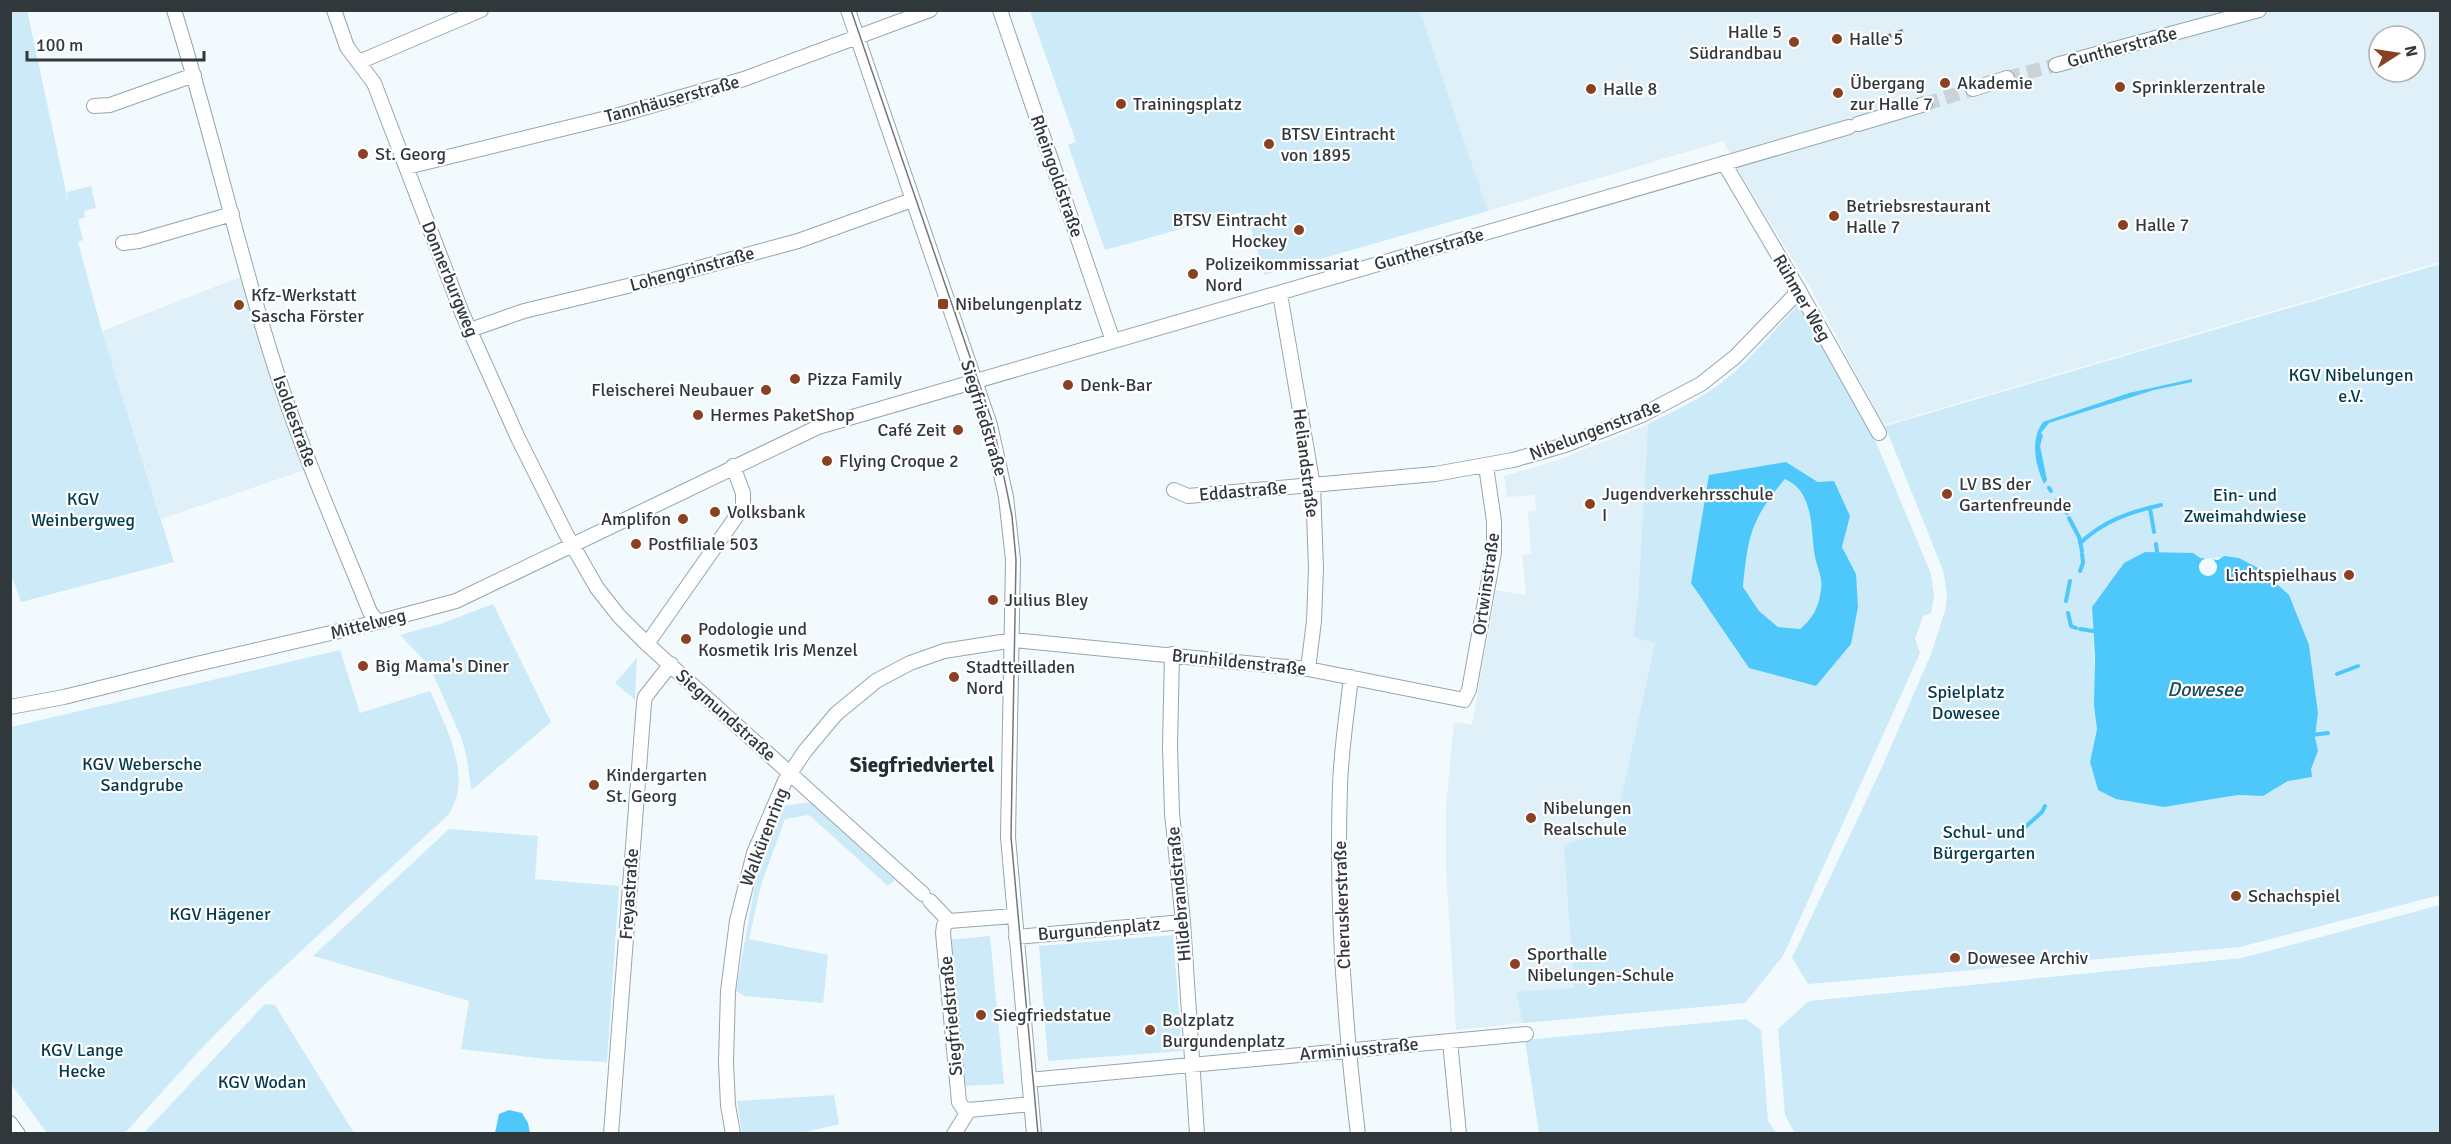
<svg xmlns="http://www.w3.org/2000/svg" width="2451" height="1144" viewBox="0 0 2451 1144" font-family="Signika,sans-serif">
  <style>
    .built { fill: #e0f0f8; fill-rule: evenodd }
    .green { fill: #cdeaf9; fill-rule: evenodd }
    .water { fill: #4ec8fb; fill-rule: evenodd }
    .pier { fill: #f2fafd }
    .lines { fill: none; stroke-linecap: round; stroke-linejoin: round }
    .stream { stroke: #4ec8fb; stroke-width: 4 }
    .minor-tunnel { stroke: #cbd3d6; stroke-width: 14; stroke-dasharray: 14 7; stroke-linecap: butt }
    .minor-casing { stroke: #95a6af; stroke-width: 16 }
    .minor { stroke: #fff; stroke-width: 14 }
    .tram { stroke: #71787c; stroke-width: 1.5 }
    .rail { stroke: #71787c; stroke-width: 4; stroke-dasharray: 12 6; stroke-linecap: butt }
    .poi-dot { fill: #894122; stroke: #fff; stroke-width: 2 }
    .labels { text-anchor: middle; stroke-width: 4.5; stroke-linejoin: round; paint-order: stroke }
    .poi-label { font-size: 18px; fill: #31383c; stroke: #fff; text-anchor: start }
    .street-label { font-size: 18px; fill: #31383c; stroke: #fff }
    .park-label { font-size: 18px; fill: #023a4e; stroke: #fff }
    .water-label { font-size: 20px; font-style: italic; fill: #1a4c61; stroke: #fff }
    .quarter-label { font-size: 21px; font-weight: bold; fill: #213037; stroke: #fff }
  </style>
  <rect width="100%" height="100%" fill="#f2fafd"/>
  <path class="built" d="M1420,11H2440V262L1884,425L1811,289L1744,180L1723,141L1488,211ZM2379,36H2415V72H2379Z
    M240,277L268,368L305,470L161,519L102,331Z
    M1648,424L1638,599L1633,637L1655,643L1614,830L1576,1017L1456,1030L1446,870V806L1454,722L1472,725L1496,590L1526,595L1522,555L1531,554L1528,512L1536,511L1535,495L1507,497L1504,476L1555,461Z"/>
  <path class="green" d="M27,10L68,201L67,192L91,186L96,208L84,211L85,217L78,220L83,240L78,242L102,331L174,562L21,602L10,571V11Z
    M1030,11H1420L1488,211L1264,275L1246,211L1105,250L1068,145L1076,142Z
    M2440,264V895L2240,947L1808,984L1792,958L1883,765L1931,654L1945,611L1947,595L1943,570L1885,426ZM2224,556L2309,645L2318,713L2315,737L2318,751L2306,779L2299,777L2288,781L2263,796L2238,795L2164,807L2098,790L2090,762L2097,729L2092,607L2124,563C2139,562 2217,561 2224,556Z
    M1802,300L1876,442L1931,574L1934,596L1931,613L1923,616L1915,639L1920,653L1783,956L1745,1003L1523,1023L1516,992L1574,988L1564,845L1614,830L1655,643L1633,637L1638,599L1648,424C1672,412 1696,401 1717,386C1749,363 1775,329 1802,300ZM1786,462L1819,482H1834L1850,516L1842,547L1856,574L1816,686L1691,583Z
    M1785,479C1816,496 1810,526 1815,557C1817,567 1823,579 1821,589C1819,607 1813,617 1800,629L1778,627L1759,611L1743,587C1748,536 1751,519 1785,479Z
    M493,604L551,722L473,789L471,788L466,754L461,737L429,665L400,635L440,624Z
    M340,650L360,713L430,691C446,727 474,778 448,815L259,990L199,1051L125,1133H47L11,1084V727Z
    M637,658L635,700L615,683Z
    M810,802L895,880L888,886L809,815L785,819L761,885L749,939L828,955L823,1003L744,996L736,991L756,879L784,806Z
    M449,829L538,836L535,879L619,886L607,1062L545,1059L461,1049L469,1001L313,956Z
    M2440,905V1133L1795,1134L1785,1115L1778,1029L1809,1001L2242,958Z
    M1173,935L1182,1051L1048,1061L1039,946Z
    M990,936L1004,1084L962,1086L948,940Z
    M265,1004L275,1005L354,1133H144Z
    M1746,1019L1761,1030L1768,1121L1776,1133H1539L1525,1040Z
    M834,1095L839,1124L801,1133H742L737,1101Z"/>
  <path class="water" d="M2192,379V382L2154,390L2049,423L2041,433L2043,435L2040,446L2047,480L2044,484C2035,464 2030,440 2043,422L2129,393Z
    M1786,462L1818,482L1834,481L1850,516L1842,547L1856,574L1858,607L1851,644L1816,686L1749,668L1691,583L1709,475ZM1785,479C1815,493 1810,528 1815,557C1817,567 1823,579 1821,589C1819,607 1813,618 1800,629L1778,627L1759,611L1743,587C1748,536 1751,519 1785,479Z
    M2145,552L2193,553L2200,558L2218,560L2224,556L2239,558L2260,569L2289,595L2309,645L2318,713L2315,737L2318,751L2311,769L2312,777L2288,781L2263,796L2238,795L2164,807L2116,799L2098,790L2090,762L2097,729L2094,705L2095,658L2092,607L2124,563Z
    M509,1110L522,1113L528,1123L530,1133H495L499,1114Z"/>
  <path class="pier" d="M2199 567a9 9 0 1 1 18 0a9 9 0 1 1-18 0Z"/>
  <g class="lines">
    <path class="stream" d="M2049,488L2051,491
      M2056,501L2067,513
      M2150,508L2154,532
      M2069,518L2079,537L2082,551
      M2080,543C2104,521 2129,512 2161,505
      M2156,544L2157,552
      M2080,571L2083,563L2082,554
      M2066,601L2070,581
      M2068,613L2071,626L2076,628
      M2080,629L2093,631
      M2337,674L2358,666
      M2312,735L2328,733
      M2021,835L2022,830L2042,812L2045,806"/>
    <path class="minor-tunnel" d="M2007,78L2056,65
      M1925,104L1973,89"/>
    <defs>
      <path id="minor" d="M174,10C209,122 235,237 269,348C296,438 335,525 370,612L378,622
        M334,10L347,47L374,83L462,313L518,438L566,534L597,588L619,616L647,644L923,894
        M848,10L990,425L1006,497L1013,560L1008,837L1034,1134
        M1000,10L1113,341
        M359,62L481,10
        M2056,65L2259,10
        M1973,89L2007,78
        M94,106L110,105L194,75
        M1858,124L1925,104
        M1724,163L1797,287L1879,433
        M407,167L619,115L744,79L930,10
        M123,243L139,241L232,214
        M1280,294L1313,486L1316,568L1314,621L1308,669
        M470,330L524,311L673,275L798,241L912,200
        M1174,490L1188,496L1435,474L1513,460L1565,445L1642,415L1701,384L1735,357L1794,296L1797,287
        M647,644L743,507V493L733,466
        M1172,654L1170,746L1172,813L1183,922L1197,1134
        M1351,677C1347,713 1341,750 1340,787C1336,902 1344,1019 1358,1134
        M10,707L64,697L188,666L378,622L456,601L818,427L1849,127
        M930,901L949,921
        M1014,916L949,921L944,925L943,933L959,1102L963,1108L969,1110L1031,1104
        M1016,937L1183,922
        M1450,1041L1459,1134
        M1029,1080L1526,1034
        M10,1123L18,1134
        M611,1134L644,703L645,697L671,664
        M733,1134L728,1105L726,1063L728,991L737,921L754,853L785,781L805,751L836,714L876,681L910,663L944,651L1014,640L1308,669L1464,700L1469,690L1494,552V521L1486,466
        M954,1134L969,1110"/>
    </defs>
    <use href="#minor" class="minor-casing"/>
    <use href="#minor" class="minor"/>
    <path class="tram" d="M851,10L993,424L1012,516L1016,560L1011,837L1038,1134"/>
    <path class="rail" d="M1863,45L1903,31"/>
  </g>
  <g class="poi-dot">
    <circle cx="1837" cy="39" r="6"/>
    <circle cx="1794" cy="42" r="6"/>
    <circle cx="1945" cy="83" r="6"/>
    <circle cx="2120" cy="87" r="6"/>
    <circle cx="1591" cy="89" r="6"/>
    <circle cx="1838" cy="93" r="6"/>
    <circle cx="1121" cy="104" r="6"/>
    <circle cx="1269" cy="144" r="6"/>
    <circle cx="363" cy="154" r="6"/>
    <circle cx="1834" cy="216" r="6"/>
    <circle cx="2123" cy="225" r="6"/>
    <circle cx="1299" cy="230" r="6"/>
    <circle cx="1193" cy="274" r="6"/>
    <rect x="937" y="298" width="12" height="12" rx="3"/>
    <circle cx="239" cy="305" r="6"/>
    <circle cx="795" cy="379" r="6"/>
    <circle cx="1068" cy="385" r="6"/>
    <circle cx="766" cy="390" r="6"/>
    <circle cx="698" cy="415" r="6"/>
    <circle cx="958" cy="430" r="6"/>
    <circle cx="827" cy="461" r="6"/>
    <circle cx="1947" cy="494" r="6"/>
    <circle cx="1590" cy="504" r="6"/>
    <circle cx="715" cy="512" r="6"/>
    <circle cx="683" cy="519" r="6"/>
    <circle cx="636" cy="544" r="6"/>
    <circle cx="2349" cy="575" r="6"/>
    <circle cx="993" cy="600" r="6"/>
    <circle cx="686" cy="639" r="6"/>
    <circle cx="363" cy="666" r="6"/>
    <circle cx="954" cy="677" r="6"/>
    <circle cx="594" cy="785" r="6"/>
    <circle cx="1531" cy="818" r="6"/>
    <circle cx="2236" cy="896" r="6"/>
    <circle cx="1955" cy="958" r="6"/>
    <circle cx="1515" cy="964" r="6"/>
    <circle cx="981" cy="1015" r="6"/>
    <circle cx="1150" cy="1030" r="6"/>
  </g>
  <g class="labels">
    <g class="poi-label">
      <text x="1782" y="38" text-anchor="end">Halle 5<tspan x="1782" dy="21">Südrandbau</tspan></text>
      <text x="1849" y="45">Halle 5</text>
      <text x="1850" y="89">Übergang<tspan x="1850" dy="21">zur Halle 7</tspan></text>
      <text x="1957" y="89">Akademie</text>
      <text x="2132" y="93">Sprinklerzentrale</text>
      <text x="1603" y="95">Halle 8</text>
      <text x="1133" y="110">Trainingsplatz</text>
      <text x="1281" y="140">BTSV Eintracht<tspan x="1281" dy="21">von 1895</tspan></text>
      <text x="375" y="160">St. Georg</text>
      <text x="1846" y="212">Betriebsrestaurant<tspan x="1846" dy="21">Halle 7</tspan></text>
      <text x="1287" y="226" text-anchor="end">BTSV Eintracht<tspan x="1287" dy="21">Hockey</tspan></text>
      <text x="2135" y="231">Halle 7</text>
      <text x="1205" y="270">Polizeikommissariat<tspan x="1205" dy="21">Nord</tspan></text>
      <text x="251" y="301">Kfz-Werkstatt<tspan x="251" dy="21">Sascha Förster</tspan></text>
      <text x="955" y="310">Nibelungenplatz</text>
      <text x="807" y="385">Pizza Family</text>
      <text x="1080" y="391">Denk-Bar</text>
      <text x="754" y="396" text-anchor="end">Fleischerei Neubauer</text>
      <text x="710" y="421">Hermes PaketShop</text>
      <text x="946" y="436" text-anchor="end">Café Zeit</text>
      <text x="839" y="467">Flying Croque 2</text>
      <text x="1959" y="490">LV BS der<tspan x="1959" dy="21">Gartenfreunde</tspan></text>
      <text x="1602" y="500">Jugendverkehrsschule<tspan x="1602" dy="21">I</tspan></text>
      <text x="727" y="518">Volksbank</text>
      <text x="671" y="525" text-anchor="end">Amplifon</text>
      <text x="648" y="550">Postfiliale 503</text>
      <text x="2337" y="581" text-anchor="end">Lichtspielhaus</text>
      <text x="1005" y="606">Julius Bley</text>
      <text x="698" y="635">Podologie und<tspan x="698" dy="21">Kosmetik Iris Menzel</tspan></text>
      <text x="375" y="672">Big Mama's Diner</text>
      <text x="966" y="673">Stadtteilladen<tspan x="966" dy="21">Nord</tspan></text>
      <text x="606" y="781">Kindergarten<tspan x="606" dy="21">St. Georg</tspan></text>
      <text x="1543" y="814">Nibelungen<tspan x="1543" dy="21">Realschule</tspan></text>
      <text x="2248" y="902">Schachspiel</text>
      <text x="1527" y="960">Sporthalle<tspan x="1527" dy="21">Nibelungen-Schule</tspan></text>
      <text x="1967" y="964">Dowesee Archiv</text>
      <text x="993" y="1021">Siegfriedstatue</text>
      <text x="1162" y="1026">Bolzplatz<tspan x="1162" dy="21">Burgundenplatz</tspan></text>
    </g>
    <g class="street-label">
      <text transform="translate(2122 47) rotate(-15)" y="6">Guntherstraße</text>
      <text transform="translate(672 99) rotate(-15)" y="6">Tannhäuserstraße</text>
      <text transform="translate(1057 176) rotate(71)" y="6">Rheingoldstraße</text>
      <text transform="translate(1429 249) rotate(-16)" y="6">Guntherstraße</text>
      <text transform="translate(692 269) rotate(-15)" y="6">Lohengrinstraße</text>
      <text transform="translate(450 279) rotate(68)" y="6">Donnerburgweg</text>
      <text transform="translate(1802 298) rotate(60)" y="6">Rühmer Weg</text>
      <text transform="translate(984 418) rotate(73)" y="6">Siegfriedstraße</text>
      <text transform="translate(295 421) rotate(70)" y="6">Isoldestraße</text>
      <text transform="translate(1595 430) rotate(-21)" y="6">Nibelungenstraße</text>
      <text transform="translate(1306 463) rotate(83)" y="6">Heliandstraße</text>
      <text transform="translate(1243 491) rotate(-5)" y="6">Eddastraße</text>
      <text transform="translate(1486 584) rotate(-82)" y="6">Ortwinstraße</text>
      <text transform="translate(368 624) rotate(-14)" y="6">Mittelweg</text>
      <text transform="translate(1239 662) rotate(6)" y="6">Brunhildenstraße</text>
      <text transform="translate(726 715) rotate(42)" y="6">Siegmundstraße</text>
      <text transform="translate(764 837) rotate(-69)" y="6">Walkürenring</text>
      <text transform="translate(629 894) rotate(-86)" y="6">Freyastraße</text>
      <text transform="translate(1179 894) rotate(-95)" y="6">Hildebrandstraße</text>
      <text transform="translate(1342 905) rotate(-92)" y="6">Cheruskerstraße</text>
      <text transform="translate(1099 929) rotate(-5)" y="6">Burgundenplatz</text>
      <text transform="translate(951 1016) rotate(-95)" y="6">Siegfriedstraße</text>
      <text transform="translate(1359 1049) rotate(-5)" y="6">Arminiusstraße</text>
    </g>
    <g class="park-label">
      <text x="2351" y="381">KGV Nibelungen<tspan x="2351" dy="21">e.V.</tspan></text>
      <text x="2245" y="501">Ein- und<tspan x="2245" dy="21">Zweimahdwiese</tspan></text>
      <text x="83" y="505">KGV<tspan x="83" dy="21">Weinbergweg</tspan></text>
      <text x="1966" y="698">Spielplatz<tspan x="1966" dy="21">Dowesee</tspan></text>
      <text x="142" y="770">KGV Webersche<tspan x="142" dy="21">Sandgrube</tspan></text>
      <text x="1984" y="838">Schul- und<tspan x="1984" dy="21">Bürgergarten</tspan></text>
      <text x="220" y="920">KGV Hägener</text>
      <text x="82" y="1056">KGV Lange<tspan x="82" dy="21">Hecke</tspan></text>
      <text x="262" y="1088">KGV Wodan</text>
    </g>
    <g class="water-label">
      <text x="2205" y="696">Dowesee</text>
    </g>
    <g class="quarter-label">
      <text x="922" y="772">Siegfriedviertel</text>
    </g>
  </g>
  <rect width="2451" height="1144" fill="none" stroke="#31383c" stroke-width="24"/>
  <g transform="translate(2397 54) rotate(78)"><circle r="28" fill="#ffffff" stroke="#adafb1" stroke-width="1.5"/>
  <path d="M0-4.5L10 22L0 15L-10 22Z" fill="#894122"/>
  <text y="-9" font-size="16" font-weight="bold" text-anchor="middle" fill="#31383c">N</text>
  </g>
  <path d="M27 51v9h177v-9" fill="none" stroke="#31383c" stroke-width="3"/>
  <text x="36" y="51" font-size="18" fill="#31383c" stroke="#ffffff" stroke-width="4.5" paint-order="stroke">100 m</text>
</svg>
